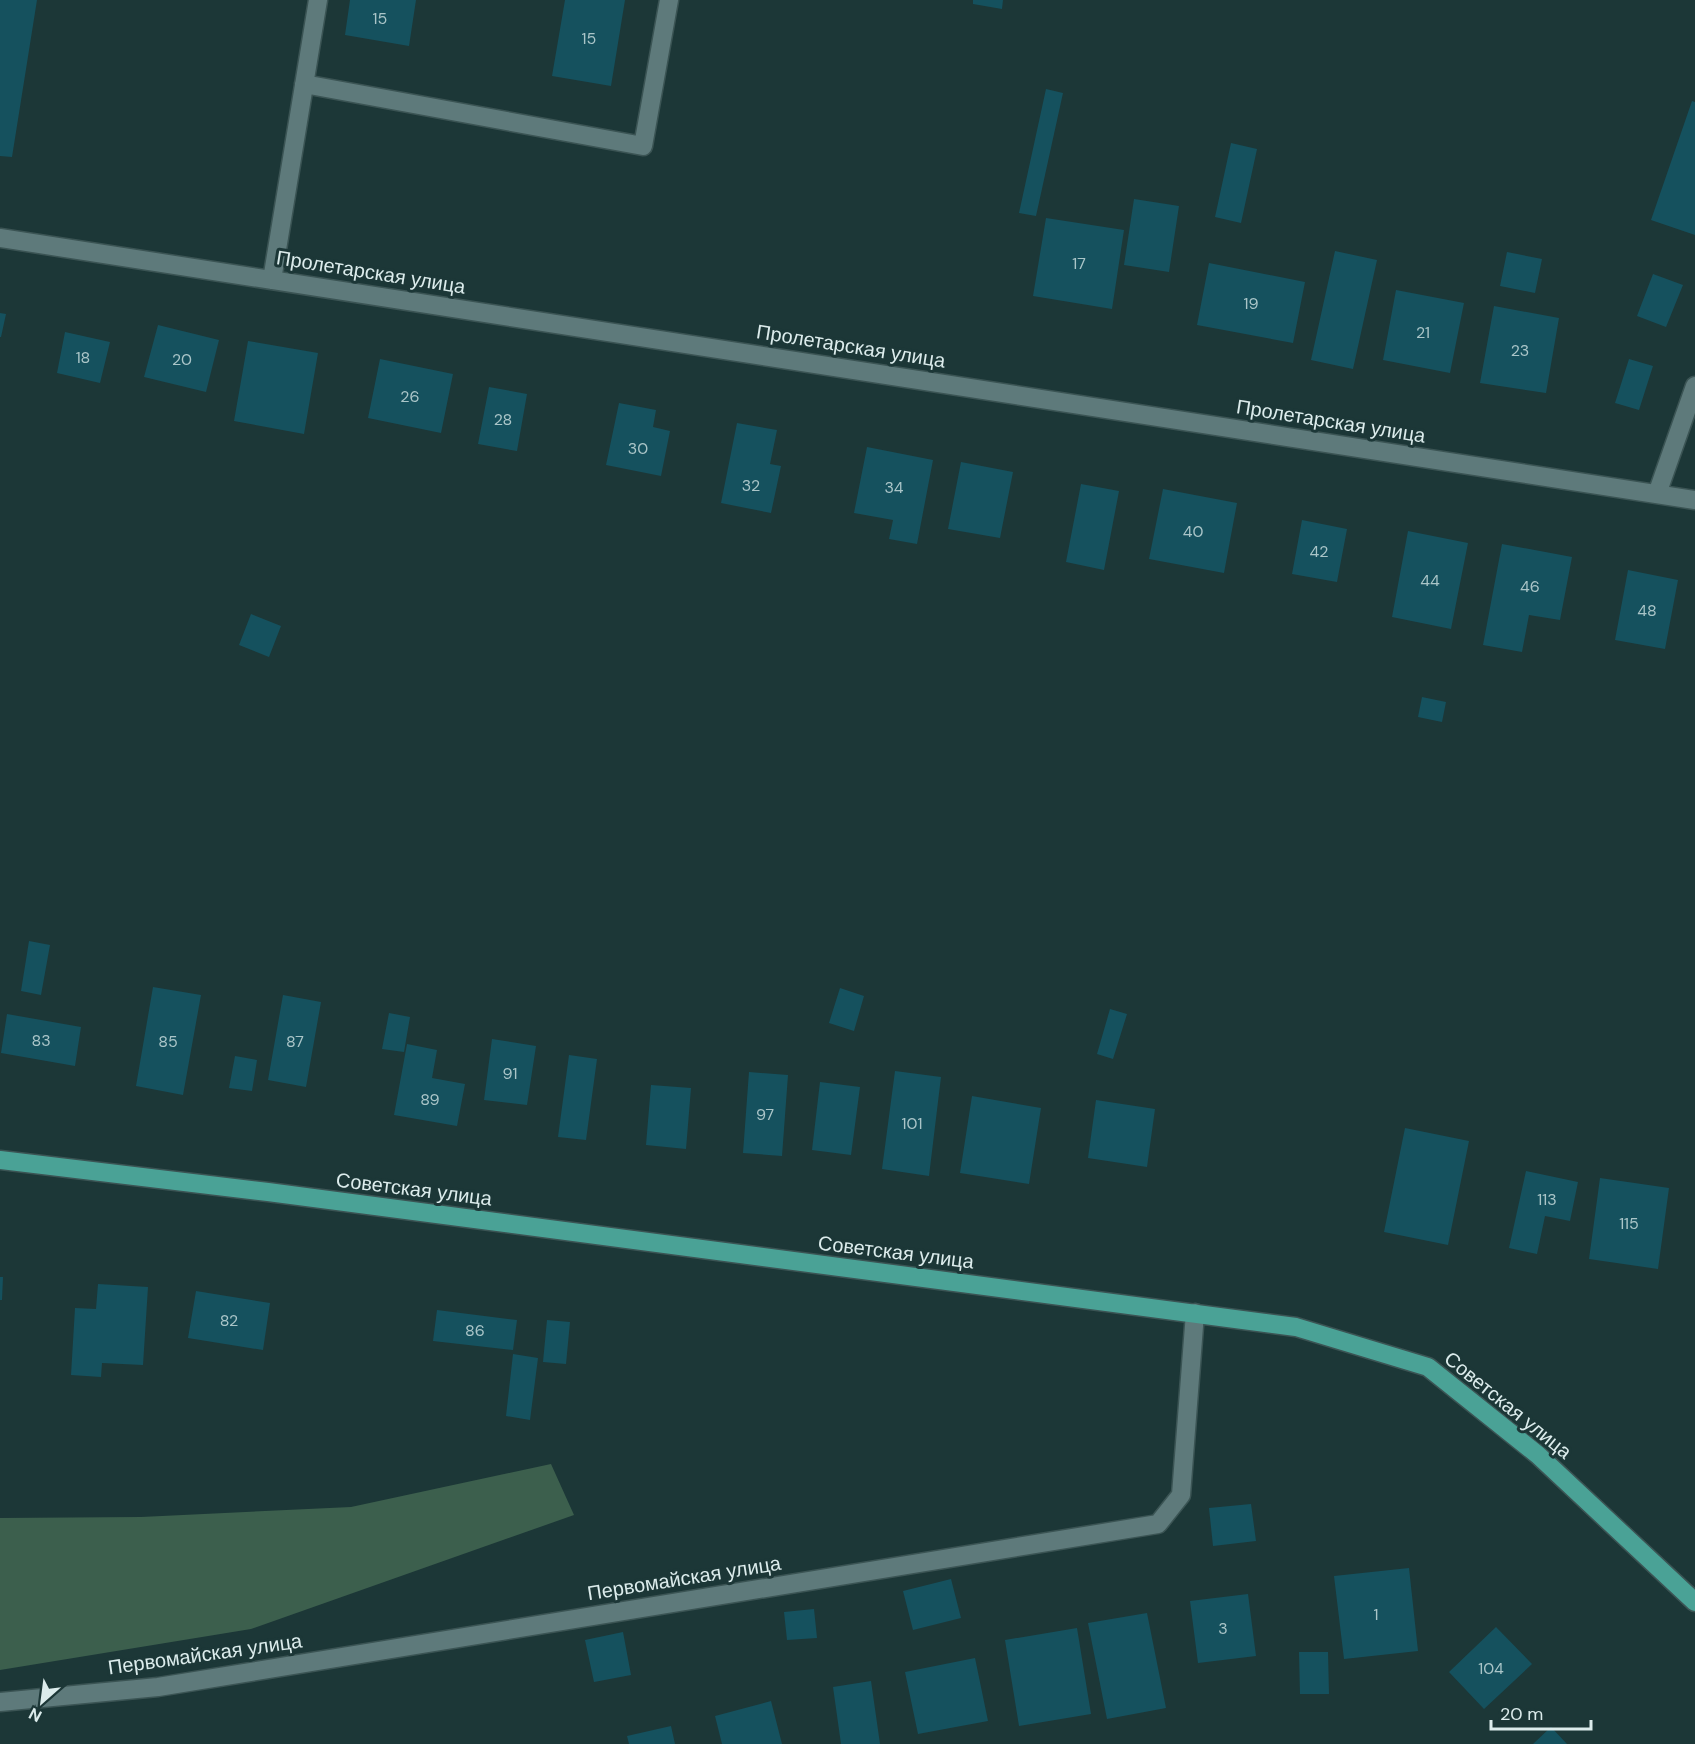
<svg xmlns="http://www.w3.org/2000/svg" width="1695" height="1744" viewBox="0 0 1695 1744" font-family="'DM Sans',sans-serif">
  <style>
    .green { fill: #3c5f4d }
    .building { fill: #15515e }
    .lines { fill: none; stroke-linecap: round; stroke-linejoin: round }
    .minor-casing { stroke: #3b5454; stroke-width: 21 }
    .major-casing { stroke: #3b5454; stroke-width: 21 }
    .minor { stroke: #5e7a7b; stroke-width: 18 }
    .major { stroke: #4aa296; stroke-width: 18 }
    .labels { text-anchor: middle; stroke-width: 6; stroke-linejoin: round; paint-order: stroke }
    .number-label { font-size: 16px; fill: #aac5c8 }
    .street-label { font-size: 20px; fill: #dcecec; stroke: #1c3737 }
  </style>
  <rect width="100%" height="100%" fill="#1c3737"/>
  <path class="green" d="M551,1464L574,1515L251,1629L0,1670V1518L141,1517L351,1507Z"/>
  <path class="building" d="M0,0H37L12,157L0,156Z
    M350,0H416L409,46L345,35Z
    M565,0H625L611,86L552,76Z
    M973,0H1003L1002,9L973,4Z
    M1046,89L1063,93L1036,216L1019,213Z
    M1692,101L1695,102V235L1651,220Z
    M1231,143L1257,149L1241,223L1215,217Z
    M1134,199L1179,206L1169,272L1124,265Z
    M1046,218L1124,230L1112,309L1033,296Z
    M1335,251L1377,260L1353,369L1311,360Z
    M1507,252L1542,259L1535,293L1500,286Z
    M1209,263L1305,282L1293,343L1197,325Z
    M1653,274L1683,285L1666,327L1637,316Z
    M1396,290L1464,303L1450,373L1383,360Z
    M1494,306L1559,318L1546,393L1480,383Z
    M0,313L6,314L1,337H0Z
    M158,325L219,340L206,392L144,377Z
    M65,332L110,342L100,383L57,373Z
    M248,341L318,353L304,434L234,421Z
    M380,359L453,374L441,433L368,418Z
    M1629,359L1653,366L1639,410L1615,403Z
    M489,387L527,394L517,451L478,444Z
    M619,403L656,410L653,427L670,431L661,476L606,465Z
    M737,423L777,430L770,464L781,466L771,513L721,503Z
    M867,447L933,460L917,544L889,539L893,520L854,513Z
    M961,462L1013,472L1000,538L948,529Z
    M1081,484L1119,491L1104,570L1066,562Z
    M1163,489L1237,503L1224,573L1149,559Z
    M1302,520L1347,529L1337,582L1292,574Z
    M1408,531L1468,543L1451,629L1392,617Z
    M1502,544L1572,557L1560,620L1529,615L1522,652L1483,645Z
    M1628,570L1678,580L1665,649L1615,640Z
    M251,614L281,626L269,657L239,645Z
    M1422,697L1446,702L1442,722L1418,717Z
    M29,941L50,945L41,995L21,991Z
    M153,987L201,995L183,1095L136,1086Z
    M840,988L864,996L854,1031L829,1023Z
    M283,995L321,1002L306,1087L268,1080Z
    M1110,1009L1127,1014L1113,1059L1097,1054Z
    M389,1013L410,1017L404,1052L382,1049Z
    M7,1014L81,1027L75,1066L1,1053Z
    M492,1039L536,1046L527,1105L484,1100Z
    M407,1044L437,1050L432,1078L465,1084L457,1126L394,1115Z
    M569,1055L597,1059L586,1140L558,1137Z
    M235,1056L257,1060L252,1091L229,1088Z
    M895,1071L941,1077L929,1176L882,1169Z
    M749,1072L788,1075L782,1156L743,1153Z
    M820,1082L860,1087L851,1155L812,1150Z
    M651,1085L691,1088L686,1149L646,1145Z
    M972,1096L1041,1108L1029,1184L960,1173Z
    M1096,1100L1155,1109L1147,1167L1088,1158Z
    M1405,1128L1469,1141L1448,1245L1384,1232Z
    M1526,1171L1578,1182L1570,1221L1545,1216L1537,1254L1509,1248Z
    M1600,1178L1669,1188L1658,1269L1589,1259Z
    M0,1277H3L2,1300H0Z
    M98,1284L148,1287L143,1365L102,1363L101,1377L71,1375L75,1308L96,1309Z
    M196,1291L270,1303L263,1350L188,1338Z
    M437,1310L517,1320L513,1350L433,1341Z
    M547,1320L570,1322L566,1364L543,1362Z
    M513,1354L538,1358L530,1420L506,1416Z
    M1251,1504L1256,1541L1213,1546L1209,1508Z
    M1409,1568L1418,1651L1344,1659L1334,1576Z
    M951,1579L961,1618L913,1630L903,1591Z
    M1248,1594L1256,1656L1198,1663L1190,1601Z
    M814,1609L817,1638L787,1640L784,1612Z
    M1147,1613L1166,1708L1107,1719L1088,1623Z
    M1496,1627L1532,1664L1484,1709L1449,1672Z
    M1077,1628L1091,1714L1019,1726L1005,1640Z
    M623,1632L631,1675L594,1682L585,1640Z
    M1299,1652H1328L1329,1694H1300Z
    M975,1658L988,1721L918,1734L905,1672Z
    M871,1681L880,1744H841L833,1687Z
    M771,1701L782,1744H722L715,1716Z
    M671,1726L675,1744H629L627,1736Z
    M1551,1727L1567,1744H1533Z"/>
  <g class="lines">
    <defs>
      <path id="minor" d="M304,84L643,146L669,0
        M0,238L1695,500
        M272,280L318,0
        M1657,494L1695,386
        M0,1702L158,1687L1158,1524L1181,1495L1195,1313"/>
      <path id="major" d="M0,1160L268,1192L1296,1327L1428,1367L1538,1455L1695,1602"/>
    </defs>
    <use href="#minor" class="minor-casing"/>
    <use href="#major" class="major-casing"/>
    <use href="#minor" class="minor"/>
    <use href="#major" class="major"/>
  </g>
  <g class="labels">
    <g class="number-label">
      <text x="380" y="24">15</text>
      <text x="589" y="44">15</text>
      <text x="1079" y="269">17</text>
      <text x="1251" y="309">19</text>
      <text x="1423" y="338">21</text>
      <text x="1520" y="356">23</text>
      <text x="83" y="363">18</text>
      <text x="182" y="365">20</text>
      <text x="410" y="402">26</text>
      <text x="503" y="425">28</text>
      <text x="638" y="454">30</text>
      <text x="751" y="491">32</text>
      <text x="894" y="493">34</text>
      <text x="1193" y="537">40</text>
      <text x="1319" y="557">42</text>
      <text x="1430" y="586">44</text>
      <text x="1530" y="592">46</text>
      <text x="1647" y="616">48</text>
      <text x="41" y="1046">83</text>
      <text x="168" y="1047">85</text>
      <text x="295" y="1047">87</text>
      <text x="510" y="1079">91</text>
      <text x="430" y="1105">89</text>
      <text x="765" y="1120">97</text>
      <text x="912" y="1129">101</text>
      <text x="1547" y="1205">113</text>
      <text x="1629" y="1229">115</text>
      <text x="229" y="1326">82</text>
      <text x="475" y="1336">86</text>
      <text x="1376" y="1620">1</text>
      <text x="1223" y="1634">3</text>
      <text x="1491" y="1674">104</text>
    </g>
    <g class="street-label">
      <text transform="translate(371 272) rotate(9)" y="7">Пролетарская улица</text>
      <text transform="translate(851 346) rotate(9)" y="7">Пролетарская улица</text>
      <text transform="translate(1331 421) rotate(9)" y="7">Пролетарская улица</text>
      <text transform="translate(414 1189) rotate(7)" y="7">Советская улица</text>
      <text transform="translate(896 1252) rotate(7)" y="7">Советская улица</text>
      <text transform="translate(1508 1405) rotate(39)" y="7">Советская улица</text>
      <text transform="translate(684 1578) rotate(-9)" y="7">Первомайская улица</text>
      <text transform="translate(205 1654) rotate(-8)" y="7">Первомайская улица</text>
    </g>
  </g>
  <g transform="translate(42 1702) rotate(208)" stroke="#1c3737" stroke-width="4.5" paint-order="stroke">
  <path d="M0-4.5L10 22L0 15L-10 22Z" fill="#dcecec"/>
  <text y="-9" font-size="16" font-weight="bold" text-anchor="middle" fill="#dcecec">N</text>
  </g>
  <path d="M1491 1720v9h100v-9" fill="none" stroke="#dcecec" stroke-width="3"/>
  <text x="1500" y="1720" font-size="18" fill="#dcecec" stroke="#1c3737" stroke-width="4.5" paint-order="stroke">20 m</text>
</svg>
